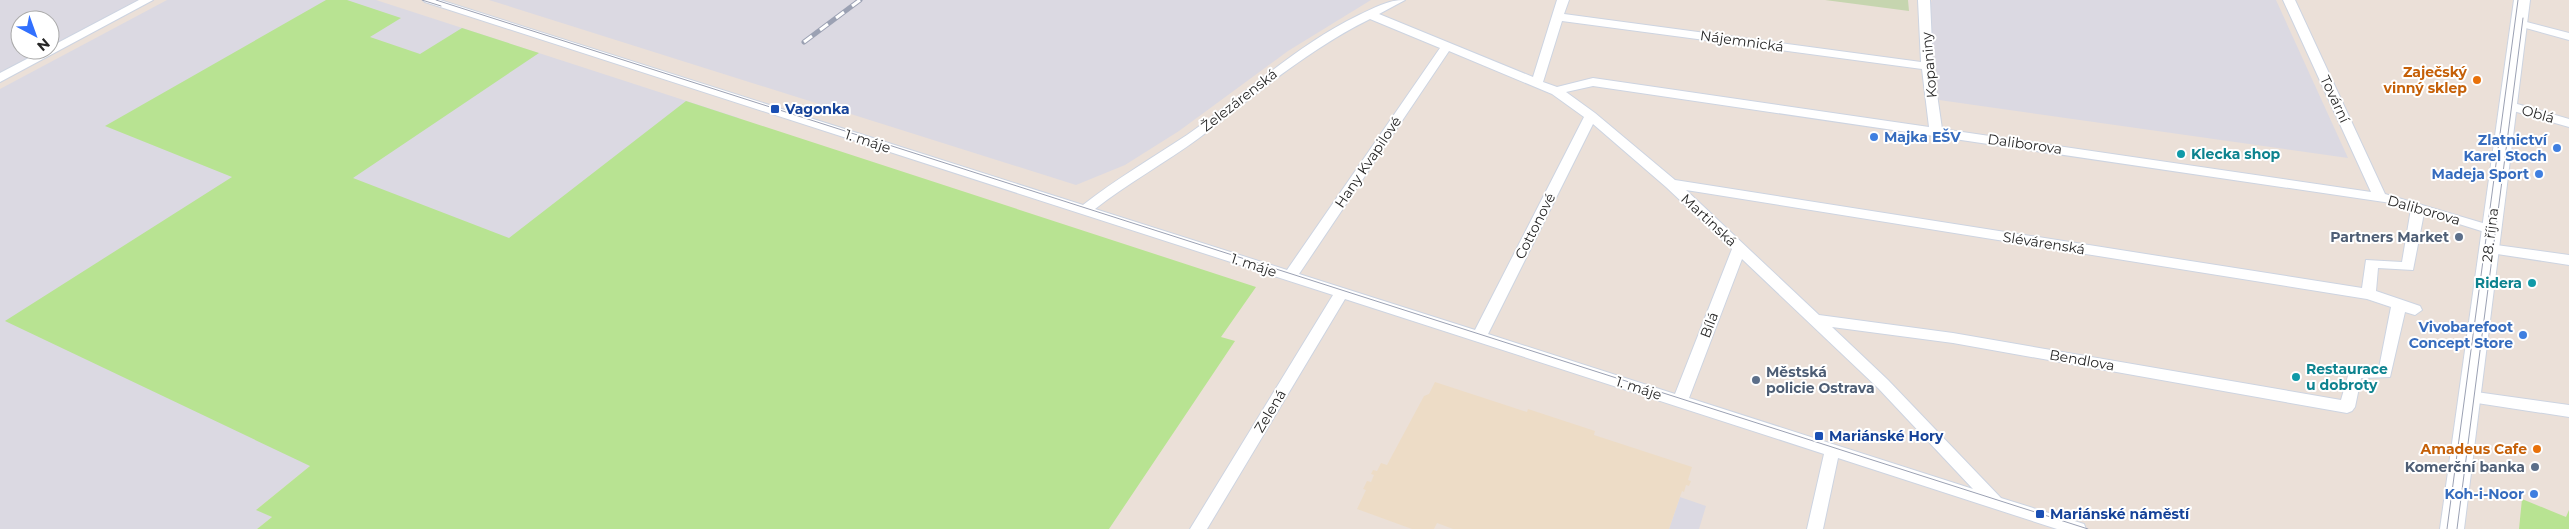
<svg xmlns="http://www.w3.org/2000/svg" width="2569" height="529" viewBox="0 0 2569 529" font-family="Montserrat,sans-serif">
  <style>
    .industrial { fill: #dbd9e2 }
    .education { fill: #eddcc6 }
    .green { fill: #b8e392 }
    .cemetery { fill: #c6d5af }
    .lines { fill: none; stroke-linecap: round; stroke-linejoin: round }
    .minor-casing { stroke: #cdd4e1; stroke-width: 2 }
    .secondary-casing { stroke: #cdd4e1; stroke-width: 2 }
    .minor { fill: #fff; fill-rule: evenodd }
    .secondary { fill: #fff; fill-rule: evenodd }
    .tram { stroke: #9ba1b3; stroke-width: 1 }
    .rail-casing { stroke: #9ba1b3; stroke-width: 5 }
    .rail { stroke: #fff; stroke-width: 3; stroke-dasharray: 10; stroke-linecap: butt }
    .food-dot { fill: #e8710a; stroke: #fff; stroke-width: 2 }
    .transit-dot { fill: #1a4fb4; stroke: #fff; stroke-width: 2 }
    .shop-dot { fill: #3f7fe0; stroke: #fff; stroke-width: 2 }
    .culture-dot { fill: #0f9aa8; stroke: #fff; stroke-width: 2 }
    .service-dot { fill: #5c6f8a; stroke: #fff; stroke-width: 2 }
    .labels { text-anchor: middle; stroke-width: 4; stroke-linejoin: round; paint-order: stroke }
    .street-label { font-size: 14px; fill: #272727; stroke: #fff }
    .food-label { font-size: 14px; font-weight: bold; fill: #c56008; stroke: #fff; text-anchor: end }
    .transit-label { font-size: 14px; font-weight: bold; fill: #164399; stroke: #fff; text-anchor: start }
    .shop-label { font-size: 14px; font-weight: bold; fill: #366cbe; stroke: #fff; text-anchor: end }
    .culture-label { font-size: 14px; font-weight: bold; fill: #0d838f; stroke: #fff; text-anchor: start }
    .service-label { font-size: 14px; font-weight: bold; fill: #4e5e75; stroke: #fff; text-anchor: end }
  </style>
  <rect width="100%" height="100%" fill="#ebe0d8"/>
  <path class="industrial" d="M0,0H140L50,47V20H20V50H45L0,73Z
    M167,0H376L739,118L257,509L272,517L257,529H0V89Z
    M489,0H1371L1288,51L1179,131L1125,165L1076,185Z
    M1932,0H2276L2348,158L1939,100L1929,7Z
    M1680,497L1706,506L1699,529H1669Z"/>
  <path class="education" d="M1435,382L1527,412L1528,409L1595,431L1594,435L1692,467L1688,480L1691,481L1689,486L1686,485L1684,492L1682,491L1669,529H1453L1437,523L1434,529H1412L1357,509L1366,490L1363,489L1367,481L1371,482L1374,475L1371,474L1373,470L1377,471L1381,463L1387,465L1424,396L1429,394Z"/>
  <path class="green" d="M326,0H347L401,18L370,37L420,54L462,28L539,53L353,178L509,238L686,101L1256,287L1221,337L1235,341L1109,529H257L272,517L256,510L310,466L5,321L232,177L105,126Z
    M2522,499L2566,517L2569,510V529H2519Z"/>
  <path class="cemetery" d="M1825,0H1908L1909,11Z"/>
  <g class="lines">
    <defs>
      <path id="minor" d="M139,0H153L0,82V73L44,50H50V47Z
        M423,0H440L1083,205C1116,179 1152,158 1187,135C1245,95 1295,46 1359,15C1374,8 1387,0 1405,0L1379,14L1533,77L1557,0H1569L1564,14L1921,62L1918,0H1930L1933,66L1942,129L2371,192L2283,0H2295L2385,194L2496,227L2498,230L2491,234L2424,213L2413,270L2378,268L2376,291L2420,306L2422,310L2415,315L2405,312L2390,377L2361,378L2355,407L2352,411L2347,413L1953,343L1832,327L1888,380L2001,498L2084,524L2086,529H2057L1838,458L1823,529H1807L1824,454L1345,299L1207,529H1190L1333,295L425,2ZM1370,19L1440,48L1287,270L1095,209C1128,183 1165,163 1199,138C1254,96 1307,50 1370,19ZM1562,21L1922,69L1929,127L1593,78L1557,87L1543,82ZM1449,51L1552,94L1584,117L1475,330L1299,274ZM1593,86L2391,203L2411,209L2402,262L2366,260L2362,288L1675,180L1595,113L1566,92ZM1593,124L1666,187L1732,249L1675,394L1488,334ZM1686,190L2367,299L2391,307L2379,368L2350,369L2341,400L1953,333L1819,315ZM1742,259L1878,388L1973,489L1689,398Z
        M2519,20L2569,33V40L2515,25V21Z
        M2507,101L2569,119V127L2503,108L2501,105Z
        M2489,244L2569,255V265L2484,252L2482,249Z
        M2469,391L2569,405V417L2464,401L2461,397L2464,393Z"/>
      <path id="secondary" d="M2514,0H2530L2464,529H2440Z"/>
    </defs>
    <use href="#minor" class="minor-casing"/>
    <use href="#secondary" class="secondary-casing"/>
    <use href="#minor" class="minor"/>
    <use href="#secondary" class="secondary"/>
    <path class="tram" d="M422,0L441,6
      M436,0L2088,529
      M2447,529L2518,0
      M2457,529L2523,18"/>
    <defs>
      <path id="rail" d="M804,42L860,0"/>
    </defs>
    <use href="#rail" class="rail-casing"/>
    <use href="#rail" class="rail"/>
  </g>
  <g class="food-dot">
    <circle cx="2477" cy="80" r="5"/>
    <circle cx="2537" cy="449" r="5"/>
  </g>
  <g class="transit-dot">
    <rect x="770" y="104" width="10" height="10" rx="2.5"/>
    <rect x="1814" y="431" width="10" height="10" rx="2.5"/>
    <rect x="2035" y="509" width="10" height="10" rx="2.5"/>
  </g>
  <g class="shop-dot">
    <circle cx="1874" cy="137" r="5"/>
    <circle cx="2557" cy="148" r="5"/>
    <circle cx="2539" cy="174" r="5"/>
    <circle cx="2523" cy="335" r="5"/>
    <circle cx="2534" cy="494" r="5"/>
  </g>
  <g class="culture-dot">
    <circle cx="2181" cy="154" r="5"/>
    <circle cx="2532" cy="283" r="5"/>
    <circle cx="2296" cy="377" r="5"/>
  </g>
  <g class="service-dot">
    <circle cx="2459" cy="237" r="5"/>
    <circle cx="1756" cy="380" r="5"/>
    <circle cx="2535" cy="467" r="5"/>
  </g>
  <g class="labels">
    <g class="street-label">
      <text transform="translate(1742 41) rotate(8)" y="5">Nájemnická</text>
      <text transform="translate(1929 65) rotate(-95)" y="5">Kopaniny</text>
      <text transform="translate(2335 99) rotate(65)" y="5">Tovární</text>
      <text transform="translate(1239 100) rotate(-38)" y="5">Železárenská</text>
      <text transform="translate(2538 114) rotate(16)" y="5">Oblá</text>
      <text transform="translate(868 141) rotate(18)" y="5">1. máje</text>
      <text transform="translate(2025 144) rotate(8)" y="5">Daliborova</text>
      <text transform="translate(1368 162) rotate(-56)" y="5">Hany Kvapilové</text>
      <text transform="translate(2424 210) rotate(16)" y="5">Daliborova</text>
      <text transform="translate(1709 220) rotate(43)" y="5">Martinská</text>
      <text transform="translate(1535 226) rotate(-63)" y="5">Cottonové</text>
      <text transform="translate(2490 235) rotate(-83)" y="5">28. října</text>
      <text transform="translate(2044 243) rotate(9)" y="5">Slévárenská</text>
      <text transform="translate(1254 265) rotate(18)" y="5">1. máje</text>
      <text transform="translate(1709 325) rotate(-69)" y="5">Bílá</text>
      <text transform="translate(2082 360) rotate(10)" y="5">Bendlova</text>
      <text transform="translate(1639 388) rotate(18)" y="5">1. máje</text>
      <text transform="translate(1270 411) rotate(-59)" y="5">Zelená</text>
    </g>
    <g class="food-label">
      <text x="2467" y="77">Zaječský<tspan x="2467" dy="16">vinný sklep</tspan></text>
      <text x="2527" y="454">Amadeus Cafe</text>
    </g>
    <g class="transit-label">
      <text x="785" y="114">Vagonka</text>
      <text x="1829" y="441">Mariánské Hory</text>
      <text x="2050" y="519">Mariánské náměstí</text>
    </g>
    <g class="shop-label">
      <text x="1884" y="142" text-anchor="start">Majka EŠV</text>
      <text x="2547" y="145">Zlatnictví<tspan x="2547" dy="16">Karel Stoch</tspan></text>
      <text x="2529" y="179">Madeja Sport</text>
      <text x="2513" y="332">Vivobarefoot<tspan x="2513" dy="16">Concept Store</tspan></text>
      <text x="2524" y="499">Koh-i-Noor</text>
    </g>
    <g class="culture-label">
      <text x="2191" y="159">Klecka shop</text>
      <text x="2522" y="288" text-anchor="end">Ridera</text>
      <text x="2306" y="374">Restaurace<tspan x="2306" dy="16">u dobroty</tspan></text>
    </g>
    <g class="service-label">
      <text x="2449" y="242">Partners Market</text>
      <text x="1766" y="377" text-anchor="start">Městská<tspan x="1766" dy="16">policie Ostrava</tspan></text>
      <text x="2525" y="472">Komerční banka</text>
    </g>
  </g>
  <g transform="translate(35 35) rotate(139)"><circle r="24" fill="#ffffff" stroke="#a9a9a9"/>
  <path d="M0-4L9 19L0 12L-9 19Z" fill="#3270fe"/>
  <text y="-8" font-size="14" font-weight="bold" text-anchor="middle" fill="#272727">N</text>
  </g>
</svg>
